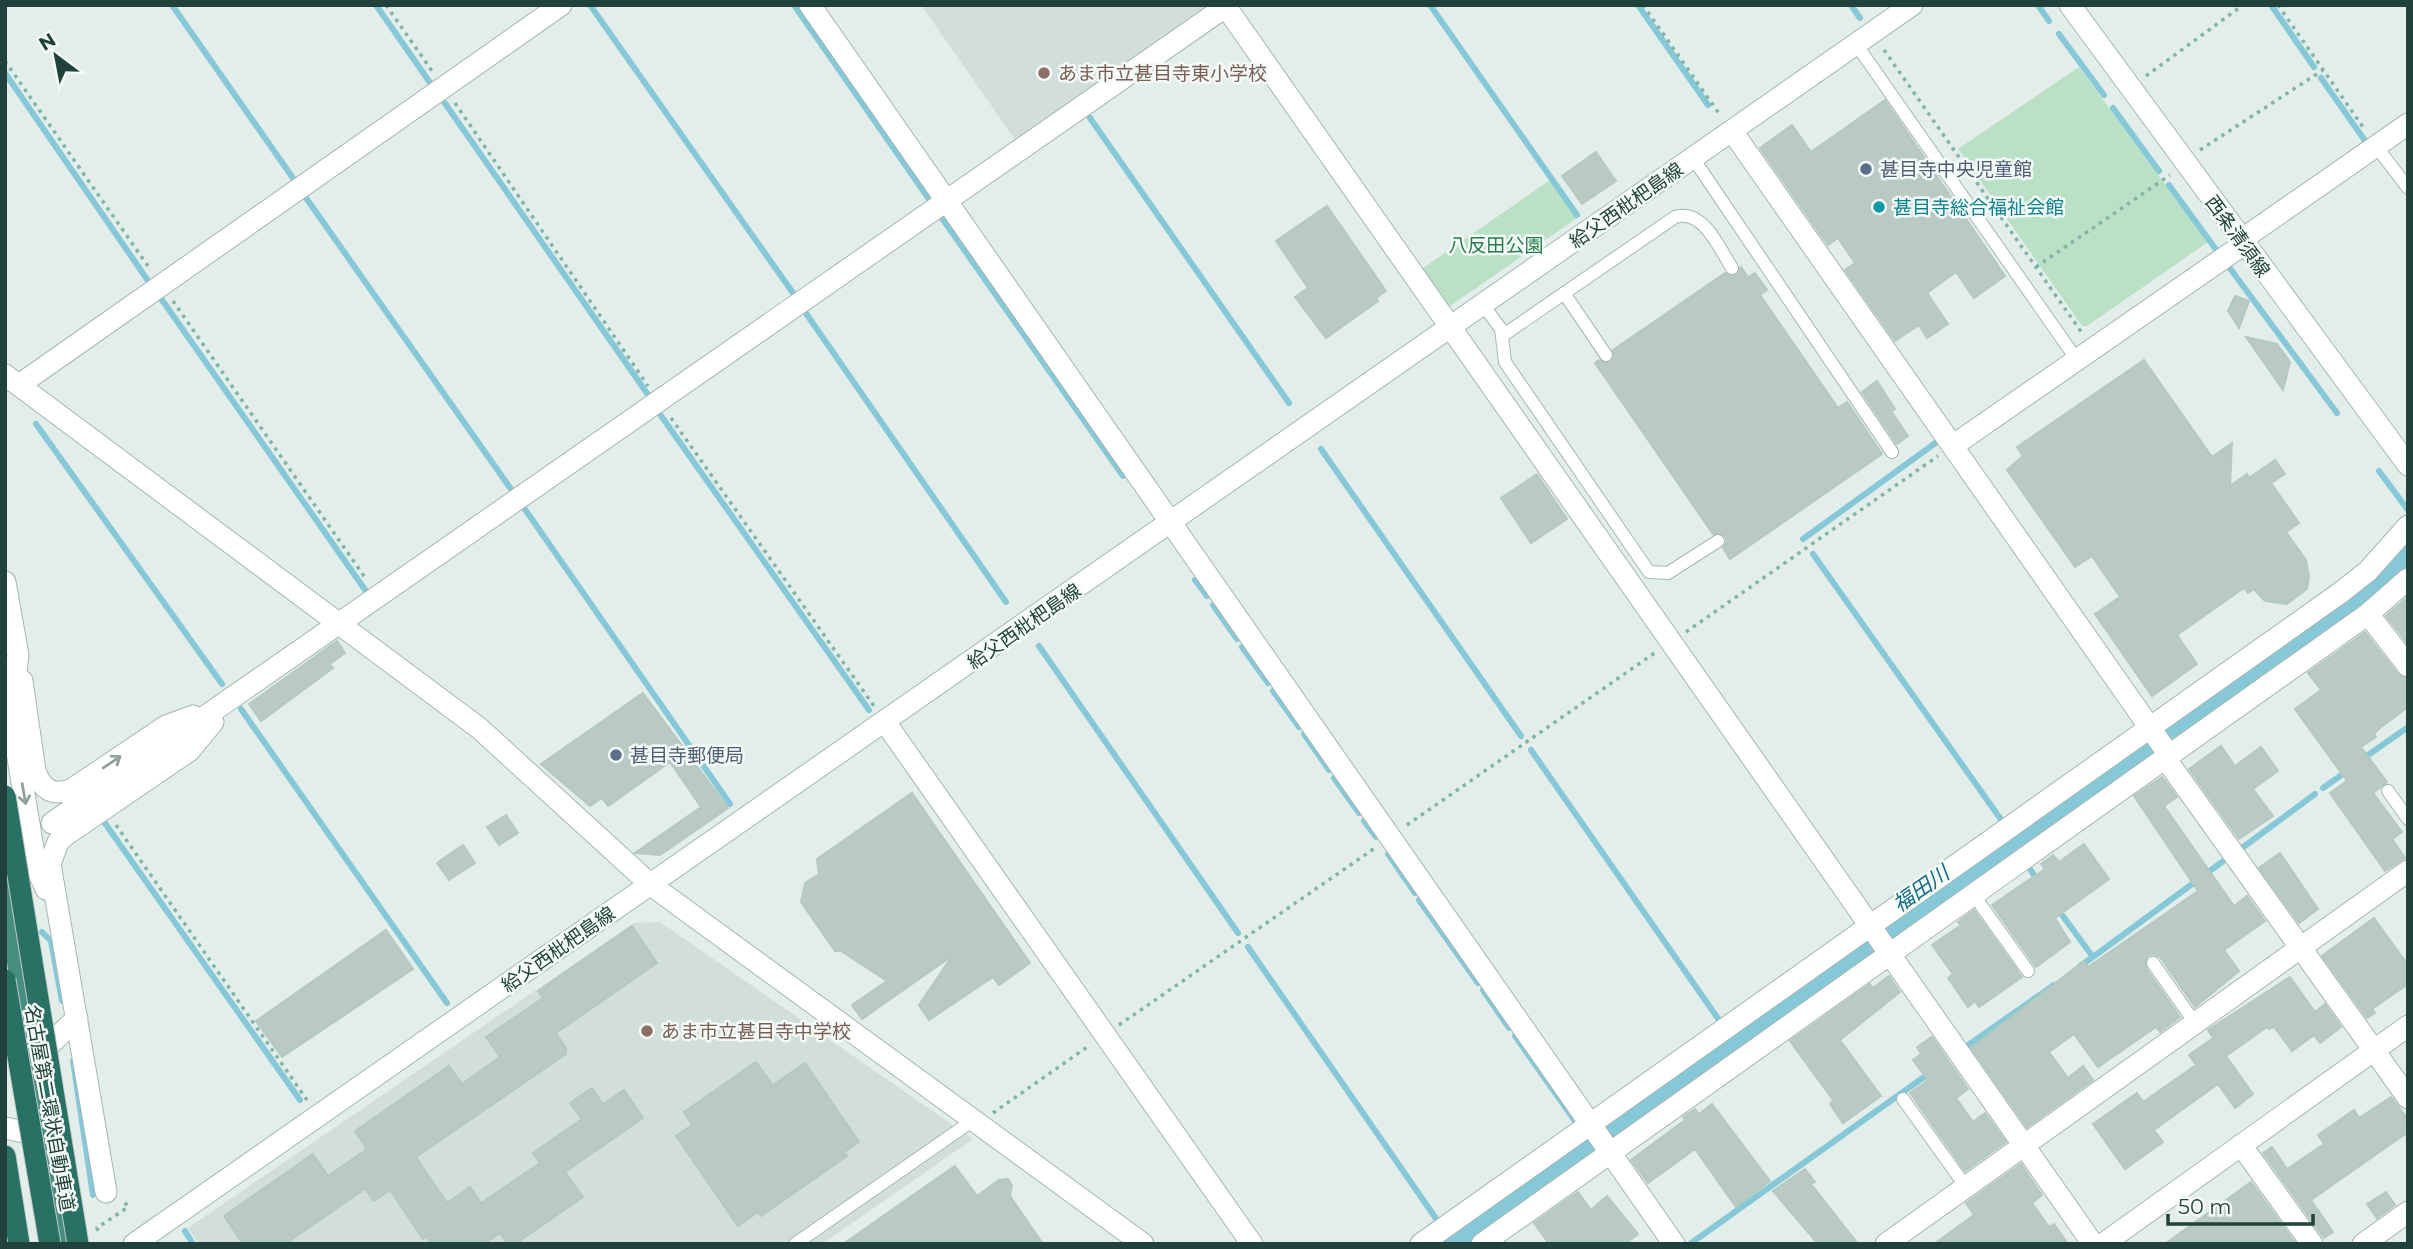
<svg xmlns="http://www.w3.org/2000/svg" width="2413" height="1249" viewBox="0 0 2413 1249" font-family="Montserrat,'Noto Sans JP',sans-serif">
  <style>
    .built { fill: #d1ded9 }
    .green { fill: #bae1c6 }
    .water { fill: #86c8d8 }
    .lines { fill: none; stroke-linecap: round; stroke-linejoin: round }
    .stream { stroke: #86c8d8; stroke-width: 6 }
    .building { fill: #b8cac3; stroke: #b5c9c1; stroke-width: 2 }
    .service-casing { stroke: #a5b7b2; stroke-width: 14 }
    .minor-casing { stroke: #a5b7b2; stroke-width: 23 }
    .tertiary-casing { stroke: #a5b7b2; stroke-width: 23 }
    .secondary-casing { stroke: #a0bbb3; stroke-width: 23 }
    .trunk-casing { stroke: #c1cac8; stroke-width: 23 }
    .motorway-casing { stroke: #c1cac8; stroke-width: 23 }
    .path { stroke: #80b5a7; stroke-width: 3.5; stroke-dasharray: 3.5 5; stroke-linecap: butt }
    .service { stroke: #fff; stroke-width: 12 }
    .minor { stroke: #fff; stroke-width: 21 }
    .tertiary { stroke: #fff; stroke-width: 21 }
    .secondary { stroke: #fff; stroke-width: 21 }
    .trunk { stroke: #468c7f; stroke-width: 21 }
    .motorway { stroke: #297165; stroke-width: 21 }
    .motorway-bridge-casing { stroke: #c1cac8; stroke-width: 23; stroke-linecap: butt }
    .motorway-bridge { stroke: #297165; stroke-width: 21 }
    .oneway { stroke: #90a09c }
    .education-dot { fill: #8d6e63; stroke: #f4faf7; stroke-width: 2.5 }
    .service-dot { fill: #5c6f8a; stroke: #f4faf7; stroke-width: 2.5 }
    .culture-dot { fill: #0f9aa8; stroke: #f4faf7; stroke-width: 2.5 }
    .labels { text-anchor: middle; stroke-width: 5; stroke-linejoin: round; paint-order: stroke }
    .education-label { font-size: 19px; fill: #785e54; stroke: #f4faf7; text-anchor: start }
    .service-label { font-size: 19px; fill: #4e5e75; stroke: #f4faf7; text-anchor: start }
    .street-label { font-size: 19px; fill: #21423a; stroke: #f4faf7 }
    .culture-label { font-size: 19px; fill: #0d838f; stroke: #f4faf7; text-anchor: start }
    .park-label { font-size: 19px; fill: #267d4b; stroke: #f4faf7 }
    .water-label { font-size: 21px; font-style: italic; fill: #146d84; stroke: #f4faf7 }
  </style>
  <rect width="100%" height="100%" fill="#e3eeea"/>
  <path class="built" d="M921,5H1216L1016,141Z
    M660,922L973,1139L822,1244H199L188,1228L634,923Z"/>
  <path class="green" d="M2079,67L2208,242L2087,326H2082L1958,149Z
    M1550,180L1577,218L1443,311L1416,273Z"/>
  <path class="water" d="M2408,539V571L2386,591L1469,1244H1436Z"/>
  <g class="lines">
    <path class="stream" d="M172,5L295,181
      M376,5L433,87
      M590,5L793,293
      M794,5L931,202
      M1430,5L1577,215
      M1638,5L1708,105
      M1851,5L1860,18
      M2038,5L2049,21
      M2271,5L2314,67
      M2059,34L2104,95
      M5,73L151,285
      M2321,78L2368,145
      M442,99L651,399
      M2113,108L2159,171
      M1090,118L1289,403
      M2169,185L2217,251
      M304,195L513,492
      M936,216L939,214L1123,476
      M2229,267L2337,413
      M160,297L368,594
      M803,309L1006,602
      M657,410L869,710
      M36,424L222,684
      M1321,449L1521,736
      M2379,471L2408,510
      M522,505L730,804
      M1803,539L1941,439
      M1813,554L2002,821
      M1195,580L1207,596
      M1213,605L1237,639
      M1039,646L1238,933
      M1242,647L1268,683
      M1273,691L1299,727
      M241,709L447,1003
      M1304,734L1329,770
      M1531,750L1719,1020
      M2361,760L2408,727
      M1334,778L1359,813
      M2323,788L2347,771
      M102,819L300,1100
      M1364,821L1376,837
      M2238,851L2315,794
      M1388,854L1415,893
      M2027,865L2039,882
      M1419,900L1478,983
      M2057,908L2093,957L2080,966
      M42,932L51,941L62,1001
      M1248,947L1437,1220
      M2093,957L2222,862
      M1483,990L1509,1028
      M1515,1036L1575,1121
      M1964,1048L2054,985
      M73,1061L93,1195
      M185,1231L193,1244
      M1690,1244L1931,1072"/>
  </g>
  <path class="building" d="M1885,100L2005,276L1974,298L1956,272L1927,293L1948,324L1927,338L1919,325L1895,341L1845,270L1855,263L1838,238L1828,245L1760,148L1792,125L1811,152Z
    M1596,152L1616,181L1582,204L1562,176Z
    M1327,206L1386,291L1376,298L1378,301L1326,338L1295,297L1308,288L1276,241Z
    M1741,267L1748,277L1755,273L1767,290L1760,295L1838,408L1847,402L1882,454L1730,559L1723,548L1727,541L1725,536L1713,534L1595,363L1599,360L1610,363L1614,358L1613,350L1725,273L1737,275Z
    M2235,296L2249,301L2239,328L2228,311Z
    M2246,337L2277,344L2290,362L2283,390Z
    M2144,360L2212,457L2232,443L2230,486L2247,474L2249,478L2275,460L2285,474L2271,483L2299,523L2286,532L2306,560L2309,577L2307,589L2287,604L2265,601L2254,589L2248,593L2244,588L2177,635L2197,664L2152,696L2095,614L2120,597L2092,556L2075,567L2007,470L2023,456L2017,447Z
    M1877,381L1895,409L1891,411L1908,436L1897,444L1862,392Z
    M1537,474L1567,519L1531,543L1501,498Z
    M2408,597V644L2386,616Z
    M2365,632L2398,674L2408,679V707L2381,727L2374,734L2376,737L2361,747L2387,782L2373,793L2402,832L2392,839L2405,858L2385,871L2330,793L2347,781L2295,709L2321,690L2308,673Z
    M337,641L345,653L330,664L333,668L261,721L249,704Z
    M643,693L728,808L660,855L635,853L701,807L670,762L608,806L602,798L590,806L541,764Z
    M2221,746L2235,766L2261,747L2278,771L2253,789L2273,816L2239,839L2189,769Z
    M2162,777L2177,797L2164,806L2234,906L2247,896L2265,921L2224,950L2239,971L2195,1007L2160,957L2153,954L2147,956L2146,968L2180,1017L2160,1032L2156,1027L2098,1067L2074,1034L2049,1052L2068,1078L2083,1066L2093,1080L2027,1127L1971,1048L2084,961L2088,967L2198,891L2134,796Z
    M912,793L1030,963L999,985L993,977L929,1020L919,1005L952,956L862,1019L852,1005L887,981L841,951H835L801,902L805,883L819,874L817,859Z
    M506,815L518,833L499,845L487,827Z
    M2084,844L2109,879L2055,918L2070,942L2036,967L1992,905L2045,869L2041,864L2053,855L2059,862Z
    M463,845L475,863L449,880L437,863Z
    M2280,853L2318,909L2299,923L2259,868Z
    M1974,910L2022,977L1979,1007L1975,1001L1968,1007L1948,978L1953,974L1932,945L1961,925L1958,922Z
    M2374,918L2408,965V984L2372,1009L2375,1013L2367,1018L2322,956Z
    M632,926L657,963L556,1033L566,1048V1054L416,1157L447,1203L470,1187L481,1203L540,1163L533,1153L582,1119L570,1103L592,1088L603,1104L624,1090L643,1118L565,1172L583,1197L515,1244H508L500,1233L484,1244H431L426,1237L423,1239L390,1190L374,1201L365,1189L285,1244H243L224,1216L313,1154L328,1176L367,1149L355,1131L449,1066L462,1084L500,1057L486,1037L543,998L538,991Z
    M386,930L413,969L282,1057L256,1021Z
    M1889,976L1900,992L1840,1040L1881,1096L1843,1123L1830,1104L1833,1100L1790,1041L1870,984L1873,988Z
    M2290,977L2315,1012L2325,1004L2341,1027L2320,1043L2314,1035L2292,1051L2274,1027L2269,1029L2267,1027L2226,1056L2253,1094L2235,1108L2218,1084L2154,1130L2163,1142L2125,1169L2093,1124L2137,1093L2143,1102L2196,1065L2189,1055L2213,1038L2208,1030Z
    M1932,1037L1968,1089L1956,1098L1973,1122L1985,1113L2006,1142L1965,1171L1910,1093L1928,1080L1913,1060L1921,1054L1917,1047Z
    M756,1062L773,1085L805,1063L859,1142L844,1152L847,1156L761,1216L758,1212L738,1226L676,1136L692,1125L684,1112Z
    M2391,1097L2408,1119V1132L2311,1200L2333,1232L2324,1238L2263,1153L2272,1147L2287,1169L2324,1144L2318,1135L2354,1110L2359,1118Z
    M1712,1104L1770,1181L1736,1207L1695,1149L1648,1183L1631,1160L1685,1120L1683,1117L1695,1109L1699,1114Z
    M2021,1164L2042,1195L2032,1203L2049,1227L2054,1224L2068,1244H1934L1974,1215L1966,1203Z
    M955,1166L977,1196L999,1180L1008,1179L1012,1186L1010,1196L1043,1244H843Z
    M1805,1169L1815,1182L1811,1184L1858,1244H1818L1773,1191Z
    M2251,1182L2296,1244H2165Z
    M1578,1192L1591,1210L1607,1196L1638,1234L1625,1244H1549L1534,1223Z
    M2386,1192L2395,1205L2377,1218L2367,1204Z"/>
  <g class="lines">
    <defs>
      <path id="service" d="M1856,44L2077,360
        M2376,146L2408,188
        M1693,158L1892,452
        M1564,293L1606,355
        M1483,305L1501,329L1505,362L1649,572L1668,573L1718,541
        M1502,336L1675,217C1703,208 1719,248 1732,268
        M2388,791L2408,819
        M1973,894L2028,971
        M2153,963L2195,1023
        M1903,1099L1966,1187
        M795,1244L972,1121"/>
      <path id="minor" d="M1226,7L2093,1244
        M1732,131L2169,755
        M2241,240L2408,124
        M5,375L479,728L651,885
        M19,385L561,5
        M1954,445L2244,244
        M1171,523L1674,1244
        M5,582L18,655L11,716L36,866L46,889
        M2368,614L2408,666
        M22,681L35,771C42,789 51,796 71,790L166,726L193,716
        M885,722L1252,1244
        M2165,758L2408,1098
        M52,823L1228,5
        M36,1058L77,1018
        M5,1128L47,1137
        M2241,1145L2312,1244
        M106,1192L50,864L58,842L67,834L189,751L213,722
        M1421,1244L2340,593L2368,571L2408,526
        M1482,1244L2368,614L2408,579
        M1886,1244L2408,871
        M2363,1244L2408,1212"/>
      <path id="tertiary" d="M810,5L1171,523
        M651,885L1143,1244
        M2103,1244L2408,1026"/>
      <path id="secondary" d="M2070,5L2408,465
        M134,1244L1912,5"/>
      <path id="trunk" d="M5,887L65,1244"/>
      <path id="motorway" d="M5,1156L19,1244"/>
    </defs>
    <use href="#service" class="service-casing"/>
    <use href="#minor" class="minor-casing"/>
    <use href="#tertiary" class="tertiary-casing"/>
    <use href="#secondary" class="secondary-casing"/>
    <use href="#trunk" class="trunk-casing"/>
    <use href="#motorway" class="motorway-casing"/>
    <path class="path" d="M386,5L432,71
      M1643,5L1720,115
      M2278,5L2365,130
      M1884,50L2082,333
      M5,61L150,269
      M2146,76L2243,5
      M455,103L648,386
      M2200,150L2323,70
      M2036,267L2170,175
      M173,301L366,579
      M671,418L874,706
      M1686,632L1938,456
      M116,825L307,1100
      M1407,825L1656,652
      M1119,1025L1375,848
      M993,1113L1090,1045
      M98,1231L97,1228L128,1207L124,1201"/>
    <use href="#service" class="service"/>
    <use href="#minor" class="minor"/>
    <use href="#tertiary" class="tertiary"/>
    <use href="#secondary" class="secondary"/>
    <use href="#trunk" class="trunk"/>
    <use href="#motorway" class="motorway"/>
    <defs>
      <path id="motorway-bridge" d="M5,796L78,1244
        M5,980L50,1244"/>
    </defs>
    <use href="#motorway-bridge" class="motorway-bridge-casing"/>
    <use href="#motorway-bridge" class="motorway-bridge"/>
  </g>
  <defs><path id="oneway-shaft" d="M-6 0H5M1.5-3L5.5 0L1.5 3" fill="none" stroke-width="1.6" stroke-linecap="round" stroke-linejoin="round" transform="scale(1.75)"/></defs>
  <g class="oneway">
    <use href="#oneway-shaft" transform="translate(112 762) rotate(-34)"/>
    <use href="#oneway-shaft" transform="translate(24 794) rotate(80)"/>
  </g>
  <g class="education-dot">
    <circle cx="1044" cy="73" r="7"/>
    <circle cx="647" cy="1031" r="7"/>
  </g>
  <g class="service-dot">
    <circle cx="1866" cy="169" r="7"/>
    <circle cx="616" cy="755" r="7"/>
  </g>
  <circle class="culture-dot" cx="1879" cy="207" r="7"/>
  <g class="labels">
    <g class="education-label">
      <text x="1058" y="80">あま市立甚目寺東小学校</text>
      <text x="661" y="1038">あま市立甚目寺中学校</text>
    </g>
    <g class="service-label">
      <text x="1880" y="176">甚目寺中央児童館</text>
      <text x="630" y="762">甚目寺郵便局</text>
    </g>
    <g class="street-label">
      <text transform="translate(1626 205) rotate(-35)" y="7">給父西枇杷島線</text>
      <text transform="translate(2238 236) rotate(54)" y="7">西条清須線</text>
      <text transform="translate(1024 626) rotate(-35)" y="7">給父西枇杷島線</text>
      <text transform="translate(558 949) rotate(-35)" y="7">給父西枇杷島線</text>
      <text transform="translate(50 1108) rotate(80)" y="7">名古屋第二環状自動車道</text>
    </g>
    <g class="culture-label">
      <text x="1893" y="214">甚目寺総合福祉会館</text>
    </g>
    <g class="park-label">
      <text x="1496" y="252">八反田公園</text>
    </g>
    <g class="water-label">
      <text transform="translate(1921 889) rotate(-35)" y="7">福田川</text>
    </g>
  </g>
  <rect width="2413" height="1249" fill="none" stroke="#21423a" stroke-width="14"/>
  <g transform="translate(56 56) rotate(328)" stroke="#f4faf7" stroke-width="5" paint-order="stroke">
  <path d="M0-5L12 26L0 18L-12 26Z" fill="#21423a"/>
  <text y="-10" font-size="19" font-weight="bold" text-anchor="middle" fill="#21423a">N</text>
  </g>
  <path d="M2168 1214v10h145v-10" fill="none" stroke="#21423a" stroke-width="3.5"/>
  <text x="2178" y="1214" font-size="21" fill="#21423a" stroke="#f4faf7" stroke-width="5" paint-order="stroke">50 m</text>
</svg>
